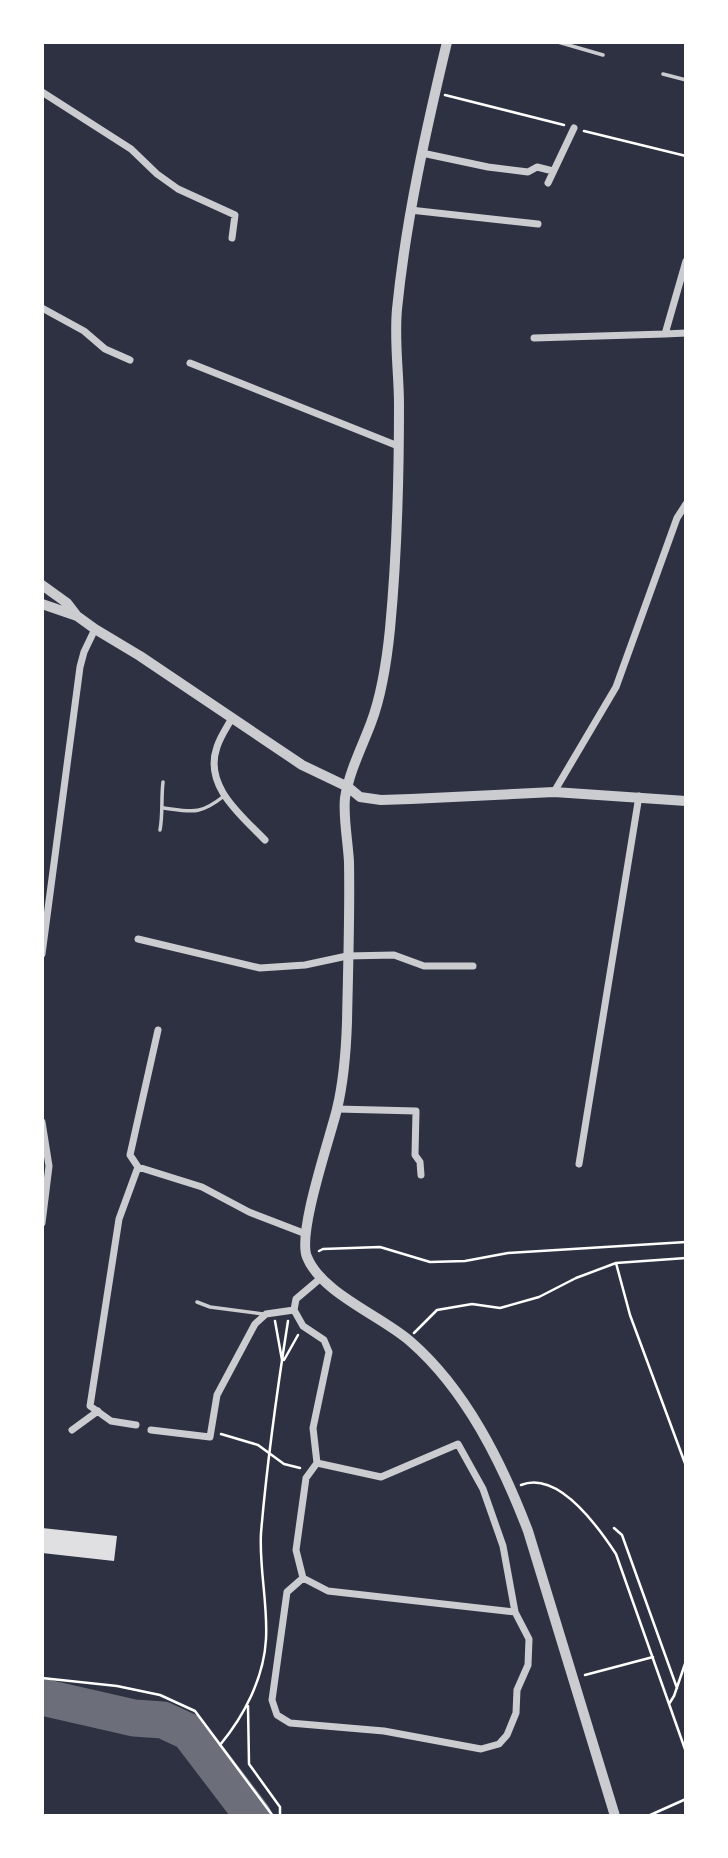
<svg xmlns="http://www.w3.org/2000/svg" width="728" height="1858" viewBox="0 0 728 1858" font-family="'Fira Sans Condensed',sans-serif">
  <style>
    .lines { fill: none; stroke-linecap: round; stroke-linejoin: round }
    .taxiway { stroke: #6c6f7a; stroke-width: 37 }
    .building { fill: #e0e0e3 }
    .path { stroke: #fff; stroke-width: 2.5 }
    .service { stroke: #caccd0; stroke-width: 3.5 }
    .minor { stroke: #caccd0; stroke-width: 7 }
    .tertiary { stroke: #caccd0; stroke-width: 10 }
  </style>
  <rect width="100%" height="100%" fill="#2d3142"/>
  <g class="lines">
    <path class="taxiway" d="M42,1697L134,1718L163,1720L189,1732L253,1816"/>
  </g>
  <path class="building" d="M42,1528L117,1536L114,1561L42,1553Z"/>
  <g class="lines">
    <path class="path" d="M445,95L564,125
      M584,131L686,156
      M319,1251L323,1249L380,1247L430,1262L465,1261L508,1253L686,1242
      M616,1263L630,1315L686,1466
      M275,1321L282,1360
      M414,1333L437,1310L472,1304L500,1308L539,1297L576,1278L616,1263L686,1258
      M284,1360L298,1335
      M221,1434L258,1445L284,1464L300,1468
      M521,1485C559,1470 599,1528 616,1554L686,1752
      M614,1528L622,1535L677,1688
      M585,1675L653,1657
      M42,1678L117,1686L160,1695L195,1711L273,1816
      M669,1704L674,1696L686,1661
      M248,1706L249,1764L280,1807V1816
      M220,1745C244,1716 264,1678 266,1639C268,1604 259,1568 261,1533C267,1462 277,1391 288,1321
      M648,1816L686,1799"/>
    <path class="service" d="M558,42L603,55
      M663,74L686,80
      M164,808C193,812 200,815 224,796
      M160,830C163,814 161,799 163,782
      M197,1302L210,1307L263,1314"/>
    <path class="minor" d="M42,92L131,149L157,174L178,189L235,215L232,238
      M422,153L488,167L528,172L537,167L553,171
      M548,183L574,128
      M410,210L538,224
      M42,308L84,331L105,349L130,360
      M665,334L686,333
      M534,338L665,334L686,261
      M190,363L398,446
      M232,718C227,727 220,737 217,747C203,786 242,816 265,840
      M554,792L616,687L677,518L686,504
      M138,939L260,968L305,965L347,956L394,955L424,966H473
      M42,954L80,667L84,652L95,629
      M158,1030L130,1155L138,1167L202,1187L249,1212L306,1234
      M337,1109L416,1111L415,1155L420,1162L421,1175
      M42,1122L49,1166L42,1223
      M579,1164L639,796
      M136,1425L111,1421L90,1406L119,1219L138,1167
      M72,1430L98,1411
      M151,1430L210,1437L217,1395L255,1324L266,1314L294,1310
      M317,1463L381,1477L458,1444L483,1489L503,1546L515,1612L529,1639L528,1665L517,1690L516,1713L507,1735L499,1744L481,1749L384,1731L290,1723L277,1715L272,1700L287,1592L303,1578L296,1550L306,1478L317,1463L313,1428L329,1352L324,1340L303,1326L294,1310L296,1299L322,1277
      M303,1578L328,1591L515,1612"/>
    <path class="tertiary" d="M447,42C426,130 406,219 397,309C394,342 399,373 399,405C399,479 397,555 390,629C387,659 382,694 371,723C362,747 349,772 345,798C343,817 348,842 349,862C350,915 348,969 347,1022C346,1052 344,1080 337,1109C330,1138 297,1233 307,1257C322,1294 382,1316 411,1342C466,1390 502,1463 528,1531L615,1816
      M42,585L67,603L77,616L95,629L140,656L302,765L348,787L360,797L381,800L411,799L554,792L686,801
      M42,604L77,616"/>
  </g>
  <rect width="728" height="1858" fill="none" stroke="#ffffff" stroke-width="88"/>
</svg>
